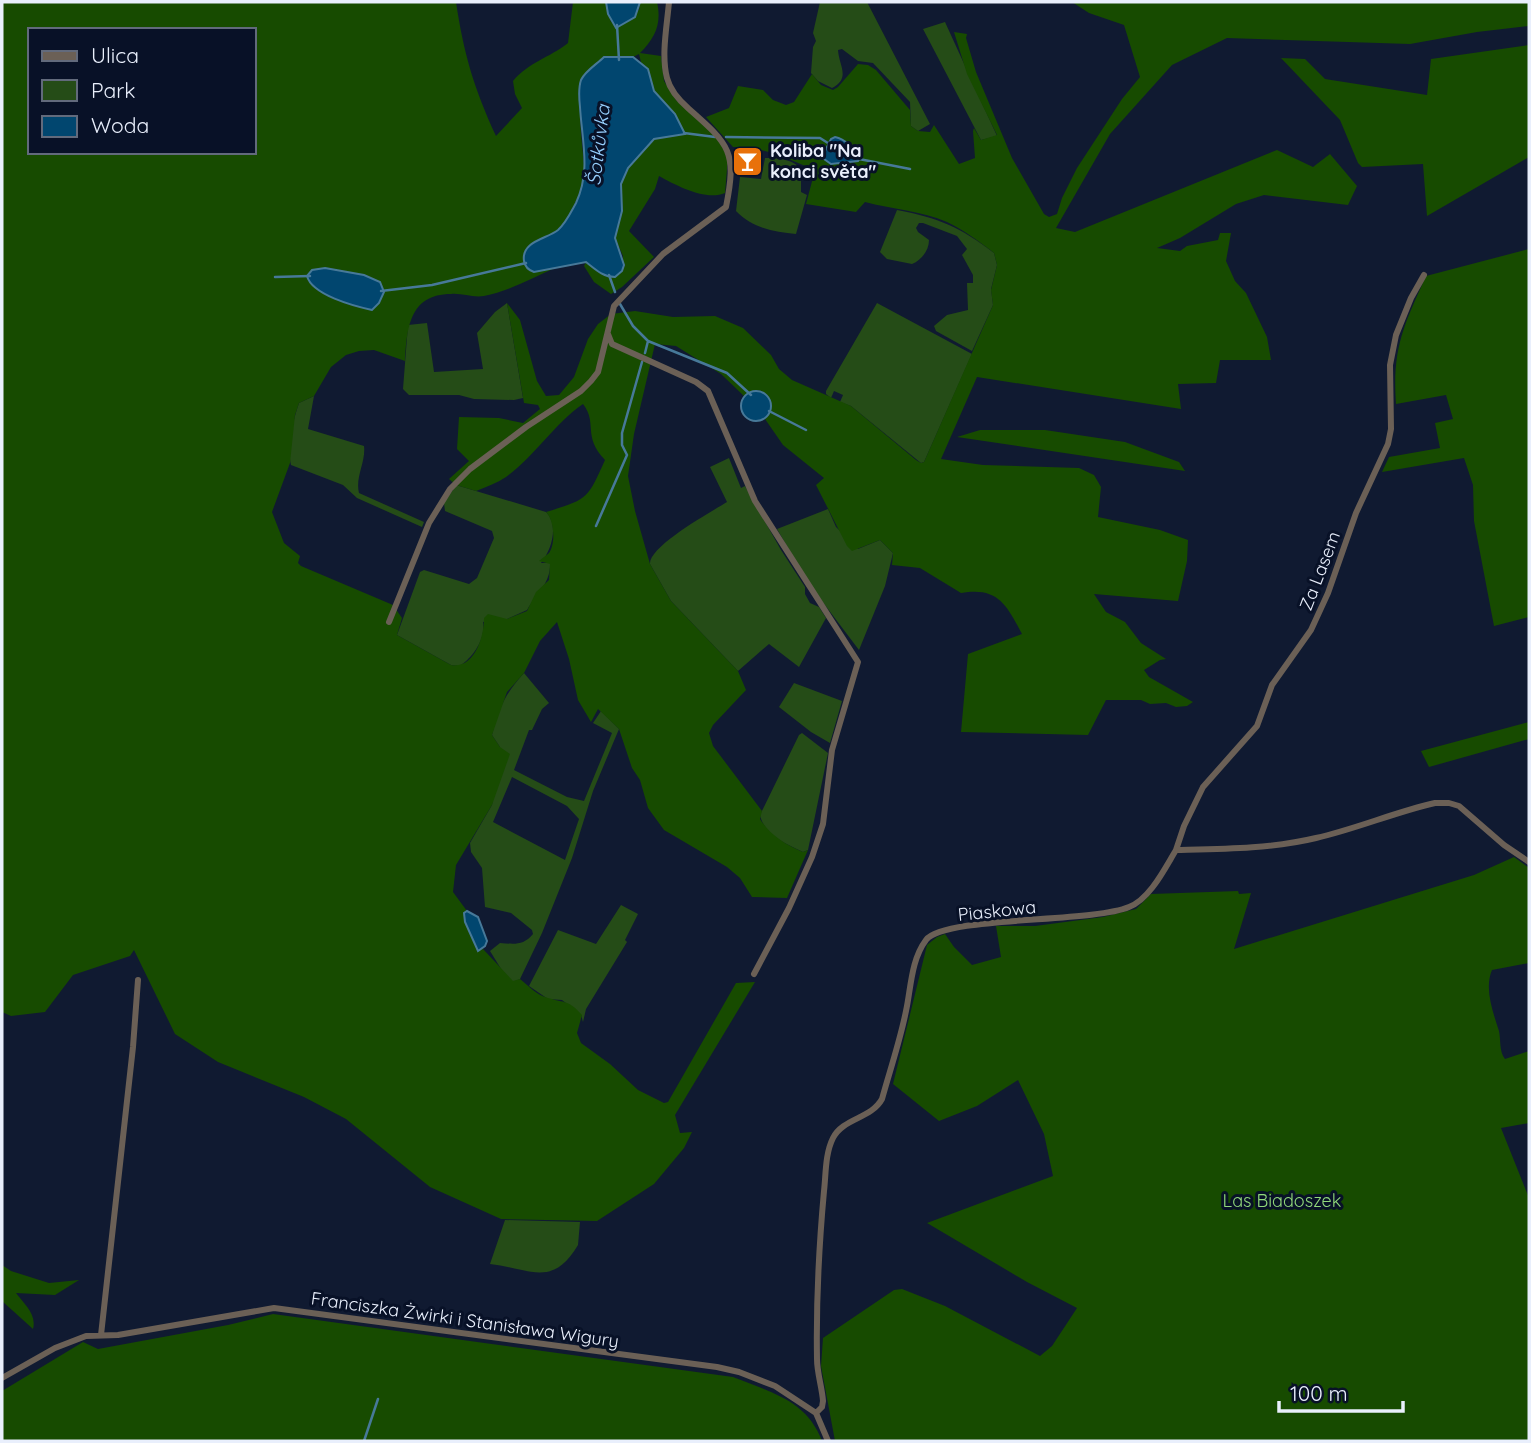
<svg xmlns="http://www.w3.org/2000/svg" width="1531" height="1443" viewBox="0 0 1531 1443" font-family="Quicksand,sans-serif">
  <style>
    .green { fill: #254c17; fill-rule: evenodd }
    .forest { fill: #174b00; fill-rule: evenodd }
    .water { fill: #01466f; stroke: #477999; stroke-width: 2 }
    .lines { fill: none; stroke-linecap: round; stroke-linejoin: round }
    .stream { stroke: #477999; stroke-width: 2.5 }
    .minor { stroke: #6b6056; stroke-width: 6 }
    .labels { text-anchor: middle; stroke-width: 6; stroke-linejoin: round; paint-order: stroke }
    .poi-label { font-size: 18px; font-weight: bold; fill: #e9effc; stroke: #081127; text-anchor: start }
    .street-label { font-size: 18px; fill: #e9effc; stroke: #081127 }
    .park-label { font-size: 18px; fill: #91d97b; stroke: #081127 }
    .water-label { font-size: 19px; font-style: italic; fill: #96cffd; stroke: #081127 }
  </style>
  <rect width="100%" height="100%" fill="#101a31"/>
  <path class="green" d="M820,2H867L930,124L918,131L911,126L910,102L873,63L858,61L842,49L838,50C839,66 851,78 832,88L818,81L811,73L813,47L816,41L813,33Z
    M945,22L997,136L981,140L923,29Z
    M765,158C779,158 795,159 803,172L801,181V192L807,195L796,234C774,232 752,228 736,211L740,177L761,179Z
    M897,210C939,218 960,227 994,253L997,265L991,289L993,305L972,351L936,331L934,326L947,315L968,310L967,283H973V275L962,255L967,249L957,236L923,223H919L916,228L918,232L929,240C929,250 922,260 912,264L887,259L880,252Z
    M507,303L523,398L514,400L474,399L459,395H409L403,389L408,325L427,323L434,372L483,369L477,333L495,312Z
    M877,303L972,354L924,462L921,463L851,406L840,402L843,395L834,391L831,398L826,394V391Z
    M314,396L308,429L364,446C366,462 355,477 359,493L424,522L422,527L357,498L343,485L291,465C287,447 293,420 299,403Z
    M729,458L741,488L745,486L781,550L805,587V594L810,603L819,607L826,618L799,667L769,644L738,671L671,601L650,564C649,546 711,512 727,502L710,467Z
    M456,485L546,512C559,525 552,549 541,563H550C551,583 536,594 527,610L507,619L483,622C486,639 473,657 460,666L451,665L397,635L420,572L424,570L469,584L477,578L494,538L492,531L445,511L444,503Z
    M828,509L836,527L858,549L880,540L893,553L885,586L859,650L809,584L777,529Z
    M524,673L549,703L542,709L532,730H529L514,770L567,797L584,801L612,733L593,723L601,711L619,729L593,791L572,858L542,933L520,979L513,982L503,972L490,951L500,943C514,944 523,946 533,934L532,930L511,913L485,907L482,868L471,852L470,843L492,805L500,747L492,735C499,708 505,694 524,673ZM512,777L567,806L579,819L565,860L493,822Z
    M794,683L842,701L830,743L811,732L779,707Z
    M802,733L828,753L808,850L803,852C786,844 764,835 760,815L799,735Z
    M621,905L638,914L625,940L627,942L586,1009L583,1022L581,1015L562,1000L548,999L529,986L558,930L596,944Z
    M505,1220L580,1222L578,1245C552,1289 529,1268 490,1264Z"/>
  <path class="forest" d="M2,2H456C464,55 474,88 496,136L522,108L515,94L513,81C529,62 549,58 568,43L573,2H606L611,22L639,10L640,2H657C662,24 655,38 640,53L661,56L664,81L676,100L720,140L728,157L725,193C706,201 677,186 659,176L655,189L629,231L654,257L622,287L611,294L594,282L584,266L586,262C597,271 609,282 622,271L623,256L615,238L622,211V182L628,168L654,139L684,134L675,114L654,91L648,69L642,66L639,54L633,57H604L579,90C580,108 580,127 582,145C585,172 587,182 573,207C568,217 563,227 554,233C536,244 517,243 528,270L534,272L555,268C532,278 509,291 484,296C473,298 462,293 451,294C409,294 407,329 405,361L374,350L359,351L346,355L331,367L314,396L299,403L295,415L290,463L272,512L284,543L300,556L298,563L301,566L393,605L402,618L397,635L451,665C475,669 484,636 484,618L488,614L507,619L527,611L536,592L549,580L550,564L539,561C540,560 548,554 549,553C556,543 554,520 546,512C588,499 587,500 605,460C582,436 598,423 583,404C554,424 535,456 506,477C497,483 486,487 476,491L456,485L449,479L469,461L457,449L459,417L499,418L523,423L540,409L538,405L524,403L507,303L520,320L537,381L546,396L559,395L574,377L588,339L598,324L611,314L635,311L673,317L715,316L743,328L771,355L779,369L792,380L851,406L916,460L921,463L924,462L993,305L991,290L997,265L994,253C980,242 964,230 947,222C922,211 891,209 865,202L856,212L806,204L815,170C788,159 763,146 733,147L706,117L729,108L738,86L763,90L773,100L786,105L794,102L812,74L821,85L833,90L838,87L858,64L868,65L876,70L910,110L911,126L918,131L930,132L934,125L959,164L975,158L973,131L974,128L981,140L997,135L967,74L954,32L967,34L966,38L976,72L1012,158L1044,214L1049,217L1057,214L1062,198L1077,168L1122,99L1140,77L1124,25L1089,13L1072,2H1529V26L1477,32L1410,44L1227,38L1172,65L1110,134L1056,228L1075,232L1277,150L1313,167L1330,154L1357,186L1348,205L1264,195L1236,204L1180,238L1157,248L1180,251L1187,246L1218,240L1220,233H1231L1226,261L1235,281L1246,293L1267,337L1271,360H1220L1216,383L1178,384L1181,409L977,377L941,459L983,465L1079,468L1094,475L1101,487L1098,517L1160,530L1188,540L1187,561L1178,601L1094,594L1106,612L1125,622L1141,643L1166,659L1160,660L1144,670L1149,677L1193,702L1187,706L1176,707L1166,703L1150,704L1141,700H1106L1088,735L961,732L968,654L1022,634C1006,604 998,587 961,593L920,568L892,565L893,553L880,540L852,551L847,546L816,485L824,478L783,445L765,419L770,413L762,391L755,390L745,397L721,374L676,346L655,344L634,434L628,476L635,511L650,564L671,601L738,671L746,690L713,725L709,733L713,746L762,811L760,819C771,836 785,844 803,852L808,850L787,898L752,897L740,878L727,867L664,830L648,808L640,780L632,768L619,729L598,709L591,722L578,700L569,659L557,622L540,641L524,673L507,692L492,735L500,747L510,754L492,805L456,865L453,892L467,911L464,913L478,950L483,949L513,981L520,979C529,986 536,995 548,998C565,1003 569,1000 582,1015L577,1033L581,1043L610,1064L638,1090L664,1103L668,1102L736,983L755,982L675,1115L680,1133L692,1132L684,1148L654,1184L597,1221L501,1219L430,1187L346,1119L304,1097L218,1062L175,1034L134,950L130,956L73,975L45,1012L11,1016L2,1012ZM30,30H254V152H30ZM831,139L846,142L860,158C853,166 840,164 830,164L824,159V153ZM325,268L364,275L380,282L372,310L317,290Z
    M1529,45V157L1427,216L1423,164L1362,167L1358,163L1340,120L1281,58L1305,59L1325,79L1427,95L1431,59Z
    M1529,249V617L1494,626L1474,521L1473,485L1464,458L1382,472L1389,457L1440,448L1435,423L1453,419L1446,395L1396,404C1392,348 1404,325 1426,276Z
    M980,430H1045L1125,442L1179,462L1185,471L957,437Z
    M1529,722V739L1429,767L1421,751Z
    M1514,857L1529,868V963L1492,970C1484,989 1493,1012 1499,1031C1501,1041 1499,1051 1505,1059L1529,1051V1123L1501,1128L1529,1198V1441H835L821,1366L823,1338L894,1290L902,1289L945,1306L1040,1356L1052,1346L1077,1308L1027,1282L927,1223L1053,1176L1044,1134L1018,1080L977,1106L939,1121L893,1084L927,945L937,937L945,934L954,947L972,965L1001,957L996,926H1035L1103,917L1136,909L1151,894L1238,891L1239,894L1251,893L1234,949L1474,875Z
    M2,1265L11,1271L49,1283L79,1280L55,1295L16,1293C24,1304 37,1314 33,1329L2,1301Z
    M273,1314L733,1377C770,1392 807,1400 822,1441H2V1391L83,1342L98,1349L228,1325Z"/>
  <path class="water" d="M606,2H640L635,17L616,28L608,14Z
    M604,57H633L648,69L654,91L675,114L685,134L654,139L628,168L621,184L622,211L615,238L624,265L622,271L615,277C603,277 595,269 586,262L534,272C528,270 525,267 524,261C521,241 547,239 558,230C566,223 571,212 576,203C591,171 582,141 580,107C579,98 578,89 581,80C585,71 597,64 604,57Z
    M835,137C845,139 855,149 860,158L858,161L831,164L824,159V153L831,139Z
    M325,268L364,275L380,282L384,292L379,303L372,310C354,306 312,295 307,276L312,270Z
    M741 406a15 15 0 1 1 30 0a15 15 0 1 1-30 0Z
    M467,911L478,917L487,941L485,946L478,951L465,922L464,913Z"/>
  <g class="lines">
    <path class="stream" d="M617,25L619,60
      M684,133L715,137
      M726,137L820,138L831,145
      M859,159L910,169
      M609,275L615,292
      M275,277L310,276
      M381,291L432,285L526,263
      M620,304L633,326L648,341L645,353
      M648,341L727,373L751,395
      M769,411L806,430
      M596,526L627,455L622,445V433L642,362
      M364,1441L378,1399"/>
    <path class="minor" d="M608,334L612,344L696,382L708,391L755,501L858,662L832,750L823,824L812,857L789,908L754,974
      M389,622L429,523L450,489L470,469L526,427L581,391L591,381L598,372L614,306L663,254L726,207C737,152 730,145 689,109C681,102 670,90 667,78C661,55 667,26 669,2
      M1176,850L1184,826L1203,787L1257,726L1272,685L1311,630L1328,593L1356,513L1388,444L1391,429L1390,365L1396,335L1411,298L1424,275
      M101,1335L133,1047L138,980
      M2,1378L55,1348L86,1336L118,1335L274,1308L717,1367L739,1372L775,1386L816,1413
      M816,1413L822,1407L823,1401C822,1387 817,1373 817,1359C816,1303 819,1246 824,1191C826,1174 825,1154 833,1138C843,1118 871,1119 882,1099C890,1070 900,1041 906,1011C911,988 911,960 926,940C944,916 1091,923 1129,907C1150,899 1165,868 1176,850C1223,849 1270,849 1316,838C1356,829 1395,812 1435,803H1449L1459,806L1504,845L1529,862
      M816,1413L828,1441"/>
  </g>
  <defs>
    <symbol id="bar-square" viewBox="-11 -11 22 22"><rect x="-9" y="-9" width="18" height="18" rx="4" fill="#e8710a" stroke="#081127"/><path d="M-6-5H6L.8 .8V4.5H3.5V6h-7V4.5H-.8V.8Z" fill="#fff"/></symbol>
  </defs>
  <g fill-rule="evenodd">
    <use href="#bar-square" x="730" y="144" width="35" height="35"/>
  </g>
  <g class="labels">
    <g class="poi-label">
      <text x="770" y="157">Koliba "Na<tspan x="770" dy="21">konci světa"</tspan></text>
    </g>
    <g class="street-label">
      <text transform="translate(1320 571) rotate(-69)" y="6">Za Lasem</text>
      <text transform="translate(997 911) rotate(-6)" y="6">Piaskowa</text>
      <text transform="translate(465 1320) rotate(8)" y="6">Franciszka Żwirki i Stanisława Wigury</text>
    </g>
    <g class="park-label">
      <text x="1282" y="1207">Las Biadoszek</text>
    </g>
    <g class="water-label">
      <text transform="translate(598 145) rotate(-83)" y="7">Šotkůvka</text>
    </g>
  </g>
  <rect width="1531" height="1443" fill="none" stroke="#e9effc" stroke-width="7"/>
  <rect x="28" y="28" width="228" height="126" fill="#081127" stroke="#626a7c" stroke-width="2"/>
  <rect x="42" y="51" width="35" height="10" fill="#6b6056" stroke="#626a7c" stroke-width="2"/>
  <text x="91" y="63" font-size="21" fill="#e9effc">Ulica</text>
  <rect x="42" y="80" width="35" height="21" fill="#254c17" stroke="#626a7c" stroke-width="2"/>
  <text x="91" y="98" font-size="21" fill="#e9effc">Park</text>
  <rect x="42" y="116" width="35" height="21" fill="#01466f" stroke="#626a7c" stroke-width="2"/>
  <text x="91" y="133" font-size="21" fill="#e9effc">Woda</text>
  <path d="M1279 1401v10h124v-10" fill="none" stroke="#e9effc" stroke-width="3.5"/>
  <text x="1290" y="1401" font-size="21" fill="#e9effc" stroke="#081127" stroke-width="5" paint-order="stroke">100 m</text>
</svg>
